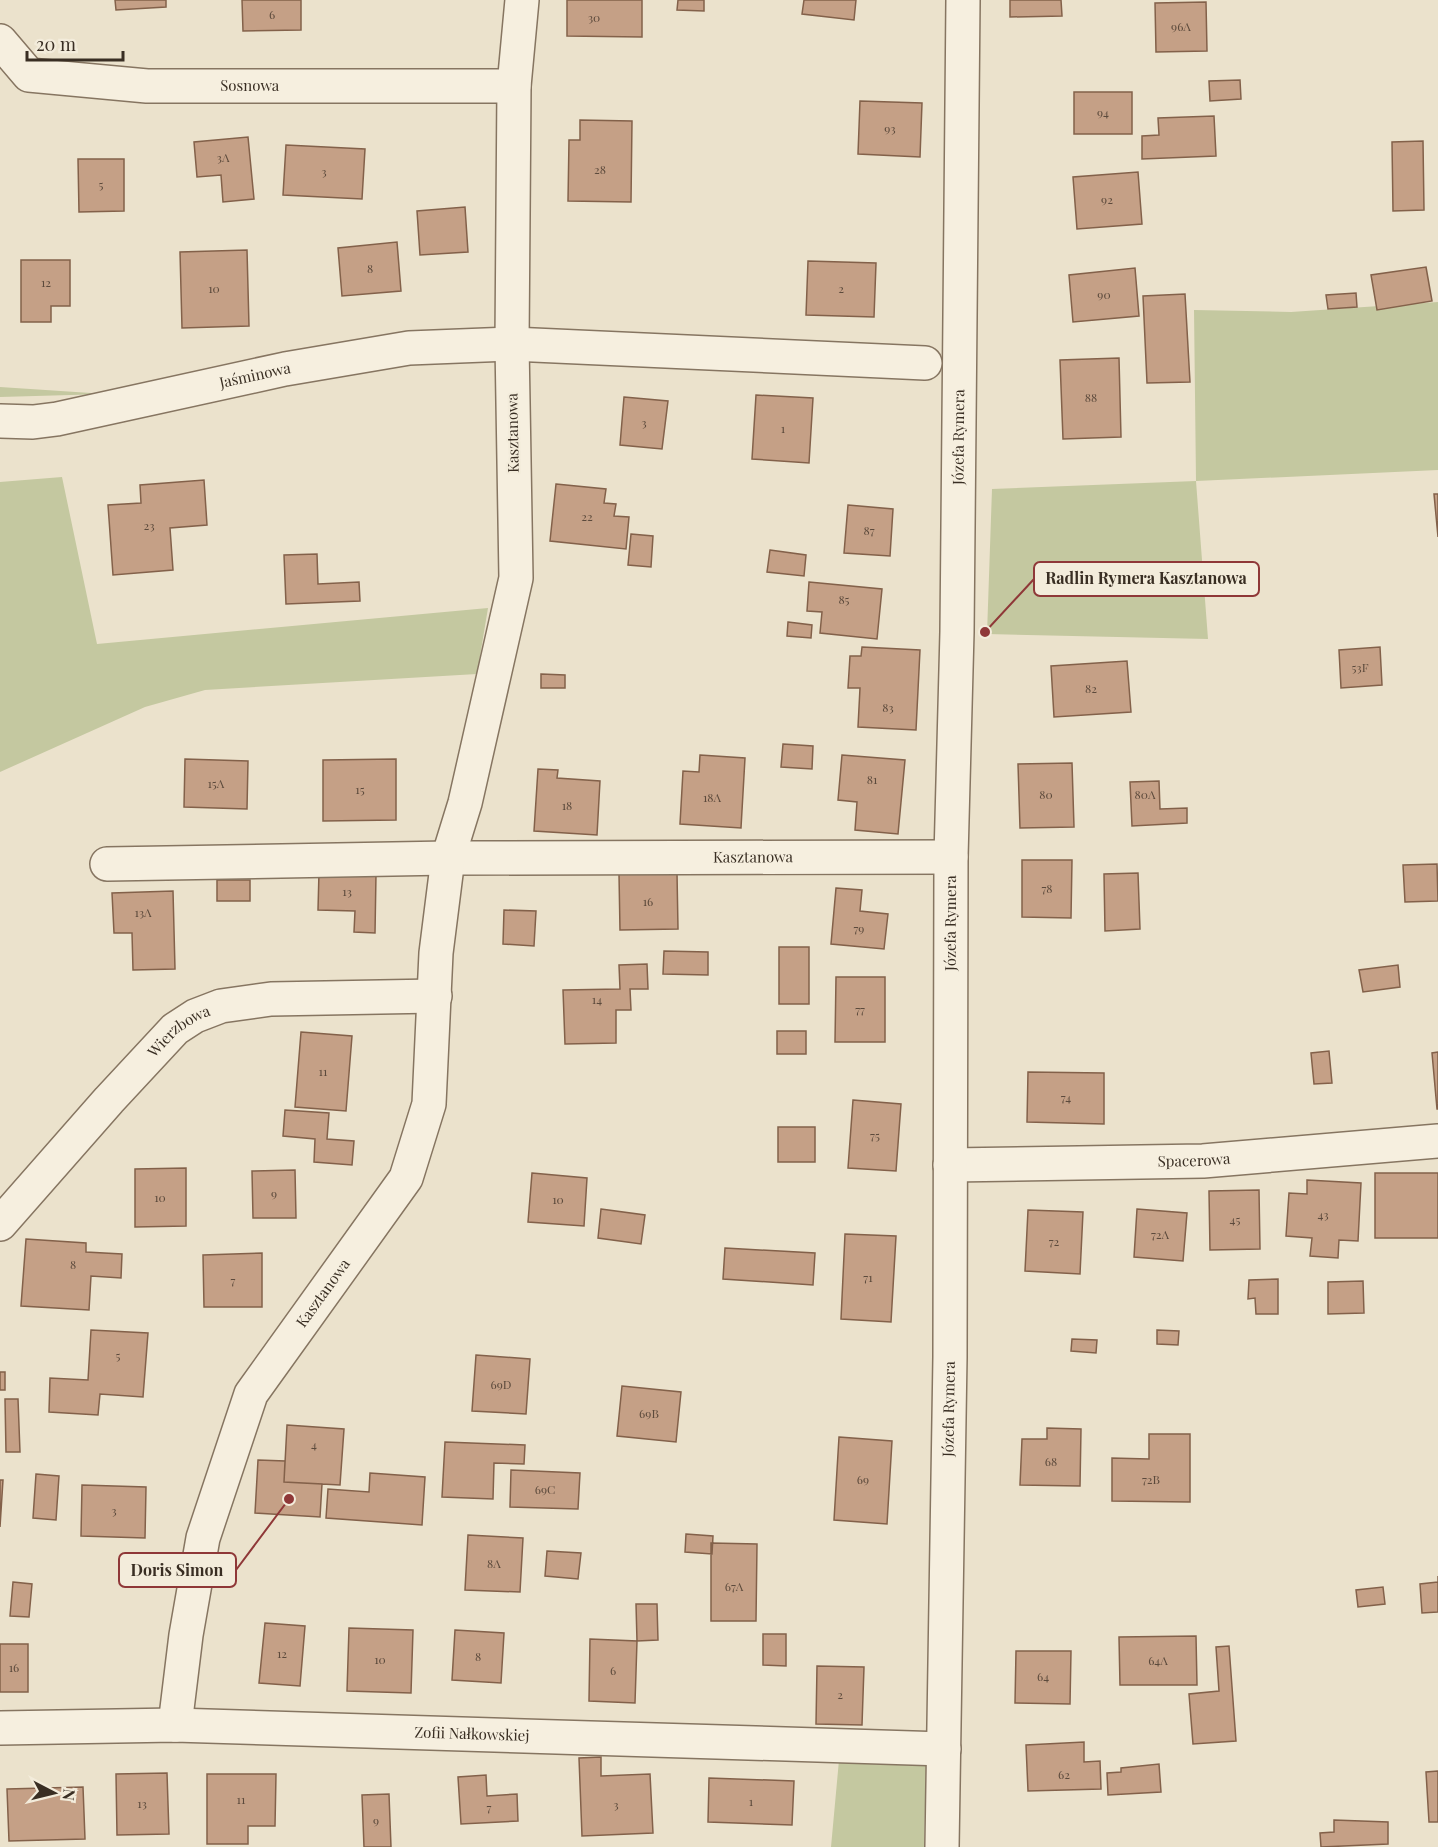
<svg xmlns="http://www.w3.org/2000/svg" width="1438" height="1847" viewBox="0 0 1438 1847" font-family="'Playfair Display',serif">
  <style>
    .green { fill: #c4c8a0 }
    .building { fill: #c5a086; stroke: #83614a; stroke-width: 1.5 }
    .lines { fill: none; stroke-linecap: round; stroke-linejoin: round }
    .minor-casing { stroke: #867561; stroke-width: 36 }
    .minor { stroke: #f6efdf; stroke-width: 33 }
    .labels { text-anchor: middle; stroke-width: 4.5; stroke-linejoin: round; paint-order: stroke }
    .number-label { font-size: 12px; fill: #5c4a3c }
    .street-label { font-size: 15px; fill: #392e23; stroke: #f3ecdb }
    .leader { fill: none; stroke: #8f3838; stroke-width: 2 }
    .callout-dot { fill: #8f3838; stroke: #f3ecdb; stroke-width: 2 }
    .callout { fill: #f3ecdb; stroke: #8f3838; stroke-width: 2 }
    .callout-label { font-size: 16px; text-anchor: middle; font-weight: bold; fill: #392e23 }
  </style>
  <rect width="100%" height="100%" fill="#ebe2cc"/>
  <path class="green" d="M1438,302V470L1196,481L1208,639L987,634L992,489L1196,481L1194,310L1291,312Z
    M0,387L106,394L0,397Z
    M62,477L97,644L488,608L477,674L205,690L145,707L0,772V482Z
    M839,1760L926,1763L924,1847H831Z"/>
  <path class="building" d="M115,0H166V7L116,10Z
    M242,0H301V30L243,31Z
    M567,0H642V37L567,36Z
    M678,0H704V11L677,10Z
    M804,0H856L854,20L802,14Z
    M1010,0H1061L1062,16L1010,17Z
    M1206,2L1207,51L1156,52L1155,3Z
    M1240,80L1241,99L1210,101L1209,81Z
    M1074,92H1132V134H1074Z
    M860,101L922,103L920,157L858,154Z
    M1214,116L1216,156L1142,159V136L1159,135L1158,118Z
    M580,120L632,121L631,202L568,201L569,140H580Z
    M248,137L254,199L223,202L221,175L197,177L194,142Z
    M1423,141L1424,210L1393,211L1392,142Z
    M286,145L365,149L362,199L283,195Z
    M78,159H124V211L79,212Z
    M1138,172L1142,224L1077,229L1073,177Z
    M465,207L468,252L420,255L417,211Z
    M397,242L401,291L342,296L338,248Z
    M247,250L249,326L182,328L180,252Z
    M21,260H70V306H51V322H21Z
    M808,261L876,263L874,317L806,315Z
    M1426,267L1432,301L1377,310L1371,275Z
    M1135,268L1139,316L1073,322L1069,275Z
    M1356,293L1357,307L1328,309L1326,295Z
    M1185,294L1190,382L1147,383L1143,296Z
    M1119,358L1121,437L1063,439L1060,360Z
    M756,395L813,398L809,463L752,459Z
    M624,397L668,401L662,449L620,445Z
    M204,480L207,525L170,528L173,570L113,575L108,505L141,503L140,485Z
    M556,484L606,489L604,503L616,504L614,516L629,517L626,549L550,541Z
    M1434,494H1438V537Z
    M848,505L893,509L890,556L844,553Z
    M631,534L653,536L651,567L628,565Z
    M770,550L806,555L804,576L767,572Z
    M317,554L318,584L359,582L360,601L286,604L284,555Z
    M809,582L882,589L877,639L820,633L822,612L807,611Z
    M788,622L812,625L811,638L787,636Z
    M862,647L920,650L916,730L858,727L860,688H848L850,656H861Z
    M1380,647L1382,685L1341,688L1339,650Z
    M1127,661L1131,712L1054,717L1051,666Z
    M541,674L565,675V688H541Z
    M783,744L813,746L812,769L781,767Z
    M700,755L745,758L741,828L680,824L683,771L699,772Z
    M842,755L905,760L898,834L855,830L857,802L838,800Z
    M185,759L248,761L247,809L184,807Z
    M396,759V820L323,821V760Z
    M1072,763L1074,827L1020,828L1018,764Z
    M538,769L558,770L557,778L600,781L597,835L534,831Z
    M1159,781L1160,809L1187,808V823L1132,826L1130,782Z
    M1022,860H1072L1071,918L1022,917Z
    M1437,864L1438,901L1405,902L1403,865Z
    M319,872L376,874L375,933L354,932L355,911L318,910Z
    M677,873L678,929L620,930L619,874Z
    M1138,873L1140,929L1105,931L1104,874Z
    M217,880H250V901H217Z
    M836,888L862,890L860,911L888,914L884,949L831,944Z
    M173,891L175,969L133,970L132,933H114L112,893Z
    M504,910L536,911L534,946L503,944Z
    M779,947H809V1004H779Z
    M664,951L708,952V975L663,974Z
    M647,964L648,989H630L631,1010H616V1043L565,1044L563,990L620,989L619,965Z
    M1398,965L1400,987L1363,992L1359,970Z
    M836,977H885V1042H835Z
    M777,1031H806V1054H777Z
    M301,1032L352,1036L346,1111L295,1107Z
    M1329,1051L1332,1083L1314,1084L1311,1053Z
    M1438,1052V1109H1437L1432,1053Z
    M1028,1072L1104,1073V1124L1027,1122Z
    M853,1100L901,1104L896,1171L848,1168Z
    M285,1110L329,1113L327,1139L354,1141L352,1165L314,1162L315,1139L283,1136Z
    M778,1127H815V1162H778Z
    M186,1168V1226L135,1227V1169Z
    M295,1170L296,1218H253L252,1171Z
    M532,1173L587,1178L584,1226L528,1222Z
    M1375,1173H1438V1238H1375Z
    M1307,1180L1361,1183L1358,1241L1339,1240L1338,1258L1310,1256L1312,1238L1286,1236L1289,1193L1307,1194Z
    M1259,1190L1260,1249L1210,1250L1209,1191Z
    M601,1209L645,1215L641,1244L598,1238Z
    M1137,1209L1187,1213L1183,1261L1134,1257Z
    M1028,1210L1083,1212L1080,1274L1025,1271Z
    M845,1234L896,1236L891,1322L841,1319Z
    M26,1239L86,1243V1252L122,1254L121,1278L91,1276L89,1310L21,1306Z
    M725,1248L815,1253L813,1285L723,1279Z
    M262,1253V1307H204L203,1255Z
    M1278,1279V1314H1256L1255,1298L1248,1299L1249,1280Z
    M1363,1281L1364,1313L1328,1314V1282Z
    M91,1330L148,1333L143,1397L100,1394L98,1415L49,1412L50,1378L88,1380Z
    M1157,1330L1179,1331L1178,1345L1157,1344Z
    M1072,1339L1097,1340L1096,1353L1071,1351Z
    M476,1355L530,1359L526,1414L472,1411Z
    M0,1372H5V1390H0Z
    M622,1386L681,1392L676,1442L617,1436Z
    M5,1399H18L20,1452H6Z
    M287,1425L344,1429L340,1485L284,1482Z
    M1047,1428L1081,1429L1080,1486L1020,1485L1022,1439H1047Z
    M1149,1434H1190V1502L1112,1501V1458L1149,1459Z
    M839,1437L892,1441L887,1524L834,1520Z
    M445,1442L525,1445L524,1464L494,1463L493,1499L442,1497Z
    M258,1460L285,1461L284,1482L322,1484L320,1517L255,1513Z
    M511,1470L580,1473L578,1509L510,1507Z
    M370,1473L425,1477L422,1525L326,1518L328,1489L369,1492Z
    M36,1474L59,1476L56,1520L33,1518Z
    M0,1480H3L0,1527Z
    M82,1485L146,1487L145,1538L81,1536Z
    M686,1534L713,1536L712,1554L685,1552Z
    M468,1535L523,1538L520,1592L465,1590Z
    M711,1543L757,1544L756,1621H711Z
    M547,1551L581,1553L578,1579L545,1576Z
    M1438,1576V1612L1422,1613L1420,1584L1438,1582Z
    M13,1582L32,1584L29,1617L10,1616Z
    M1383,1587L1385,1604L1358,1607L1356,1590Z
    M636,1604H657L658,1640L637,1641Z
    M265,1623L305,1626L300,1686L259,1683Z
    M349,1628L413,1630L411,1693L347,1691Z
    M455,1630L504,1633L501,1683L452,1680Z
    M763,1634H786V1666L763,1665Z
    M1196,1636L1197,1685H1120L1119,1637Z
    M590,1639L637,1641L635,1703L589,1701Z
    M0,1644H28V1692H0Z
    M1229,1646L1236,1741L1193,1744L1189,1694L1219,1691L1216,1647Z
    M1016,1651H1071L1070,1704L1015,1703Z
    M817,1666L864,1667L862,1725L816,1724Z
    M1084,1742V1762L1100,1761L1101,1789L1028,1791L1026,1745Z
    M601,1757V1776L650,1774L653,1833L582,1836L579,1758Z
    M1159,1764L1161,1792L1108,1795L1107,1773L1121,1772V1768Z
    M1438,1771V1822H1429L1426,1772Z
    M167,1773L169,1834L117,1835L116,1774Z
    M207,1774H276L275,1826H248V1844H207Z
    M486,1775L487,1796L517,1794L518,1821L461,1824L458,1777Z
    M709,1778L794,1781L792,1825L708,1822Z
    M83,1787L85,1839L9,1841L7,1789Z
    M389,1794L391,1847H364L362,1795Z
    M1334,1820L1388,1822V1844L1321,1847L1320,1833L1334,1832Z"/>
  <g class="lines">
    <defs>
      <g id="minor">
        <path id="s1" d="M0,41L29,75L147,86H514"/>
        <path id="s2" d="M0,421L33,422L57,419L285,369L409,348L512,344L925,363"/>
        <path id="s3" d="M107,864L448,858L951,857"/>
        <path id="s4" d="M950,1165L1203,1161L1438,1141"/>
        <path id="s5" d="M0,1224L109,1100L175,1029L195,1016L221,1006L271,999L435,996"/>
        <path id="s6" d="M175,1725L186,1635L203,1538L251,1394L406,1178L429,1104L436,953L448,858L465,803L516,578L512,344L514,86L522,0"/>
        <path id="s7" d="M0,1728L175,1725L944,1749"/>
        <path id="s8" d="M942,1847L950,1357L951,857L957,632L963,0"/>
      </g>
    </defs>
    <use href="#minor" class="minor-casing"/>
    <use href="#minor" class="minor"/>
  </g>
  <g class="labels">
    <g class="number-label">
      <text x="272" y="19">6</text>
      <text x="594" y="22">30</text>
      <text x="1181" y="31">96A</text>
      <text x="1103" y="117">94</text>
      <text x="890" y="133">93</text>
      <text x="223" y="162">3A</text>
      <text x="600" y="174">28</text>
      <text x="324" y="176">3</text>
      <text x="101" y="189">5</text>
      <text x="1107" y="204">92</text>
      <text x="370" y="273">8</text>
      <text x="46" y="287">12</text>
      <text x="214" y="293">10</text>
      <text x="841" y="293">2</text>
      <text x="1104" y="299">90</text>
      <text x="1091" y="402">88</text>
      <text x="644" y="427">3</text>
      <text x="783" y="433">1</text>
      <text x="587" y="521">22</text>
      <text x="149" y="530">23</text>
      <text x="869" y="535">87</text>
      <text x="844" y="604">85</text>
      <text x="1360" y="672">53F</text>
      <text x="1091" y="693">82</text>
      <text x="888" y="712">83</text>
      <text x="872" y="784">81</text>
      <text x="216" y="788">15A</text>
      <text x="360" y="794">15</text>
      <text x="1046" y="799">80</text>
      <text x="1145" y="799">80A</text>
      <text x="712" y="802">18A</text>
      <text x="567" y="810">18</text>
      <text x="1047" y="893">78</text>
      <text x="347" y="896">13</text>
      <text x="648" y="906">16</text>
      <text x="143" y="917">13A</text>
      <text x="859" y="933">79</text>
      <text x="597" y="1004">14</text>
      <text x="860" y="1014">77</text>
      <text x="323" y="1076">11</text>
      <text x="1066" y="1102">74</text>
      <text x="875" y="1140">75</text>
      <text x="274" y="1198">9</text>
      <text x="160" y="1202">10</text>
      <text x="558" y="1204">10</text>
      <text x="1323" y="1219">43</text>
      <text x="1235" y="1224">45</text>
      <text x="1160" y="1239">72A</text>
      <text x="1054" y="1246">72</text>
      <text x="73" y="1269">8</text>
      <text x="868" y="1282">71</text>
      <text x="233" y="1285">7</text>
      <text x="118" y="1360">5</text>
      <text x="501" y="1389">69D</text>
      <text x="649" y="1418">69B</text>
      <text x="314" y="1449">4</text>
      <text x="1051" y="1466">68</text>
      <text x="863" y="1484">69</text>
      <text x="1151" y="1484">72B</text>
      <text x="545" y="1494">69C</text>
      <text x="114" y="1515">3</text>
      <text x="494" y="1568">8A</text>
      <text x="734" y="1591">67A</text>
      <text x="282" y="1658">12</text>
      <text x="478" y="1661">8</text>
      <text x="380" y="1664">10</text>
      <text x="1158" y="1665">64A</text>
      <text x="14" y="1672">16</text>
      <text x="613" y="1675">6</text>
      <text x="1043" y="1681">64</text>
      <text x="840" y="1699">2</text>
      <text x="1064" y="1779">62</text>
      <text x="241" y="1804">11</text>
      <text x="751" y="1806">1</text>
      <text x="142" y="1808">13</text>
      <text x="616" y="1809">3</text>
      <text x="489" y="1812">7</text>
      <text x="376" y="1825">9</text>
    </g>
    <g class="street-label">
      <text dy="5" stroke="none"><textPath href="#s1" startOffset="266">Sosnowa</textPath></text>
      <text dy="5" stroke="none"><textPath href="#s2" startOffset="260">Jaśminowa</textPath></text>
      <text transform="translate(513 433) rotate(-91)" y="5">Kasztanowa</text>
      <text dy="5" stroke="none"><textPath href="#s8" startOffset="1410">Józefa Rymera</textPath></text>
      <text dy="5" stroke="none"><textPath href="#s3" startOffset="646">Kasztanowa</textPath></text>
      <text dy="5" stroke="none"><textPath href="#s8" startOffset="924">Józefa Rymera</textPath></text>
      <text dy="5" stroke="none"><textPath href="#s5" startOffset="264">Wierzbowa</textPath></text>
      <text dy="5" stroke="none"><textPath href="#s4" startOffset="244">Spacerowa</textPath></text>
      <text dy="5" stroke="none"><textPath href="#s6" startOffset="465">Kasztanowa</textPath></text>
      <text dy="5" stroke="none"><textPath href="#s8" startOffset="438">Józefa Rymera</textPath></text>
      <text dy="5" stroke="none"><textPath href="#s7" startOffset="472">Zofii Nałkowskiej</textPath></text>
    </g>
  </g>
  <path class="leader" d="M985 632L1034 579M289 1499L236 1570"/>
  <g class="callout-dot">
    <circle cx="985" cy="632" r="6"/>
    <circle cx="289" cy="1499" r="6"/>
  </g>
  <g class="callout">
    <rect x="1034" y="562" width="225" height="34" rx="6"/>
    <rect x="119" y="1553" width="117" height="34" rx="6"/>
  </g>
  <g class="callout-label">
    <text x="1146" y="584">Radlin Rymera Kasztanowa</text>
    <text x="177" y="1576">Doris Simon</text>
  </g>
  <g transform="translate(54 1793) rotate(97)" stroke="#f3ecdb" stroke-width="4.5" paint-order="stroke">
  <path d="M0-4.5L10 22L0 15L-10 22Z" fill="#392e23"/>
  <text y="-9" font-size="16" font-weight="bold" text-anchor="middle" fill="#392e23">N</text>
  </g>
  <path d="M27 51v9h96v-9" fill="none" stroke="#392e23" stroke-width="3"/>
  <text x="36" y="51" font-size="18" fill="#392e23" stroke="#f3ecdb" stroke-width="4.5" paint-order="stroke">20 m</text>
</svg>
